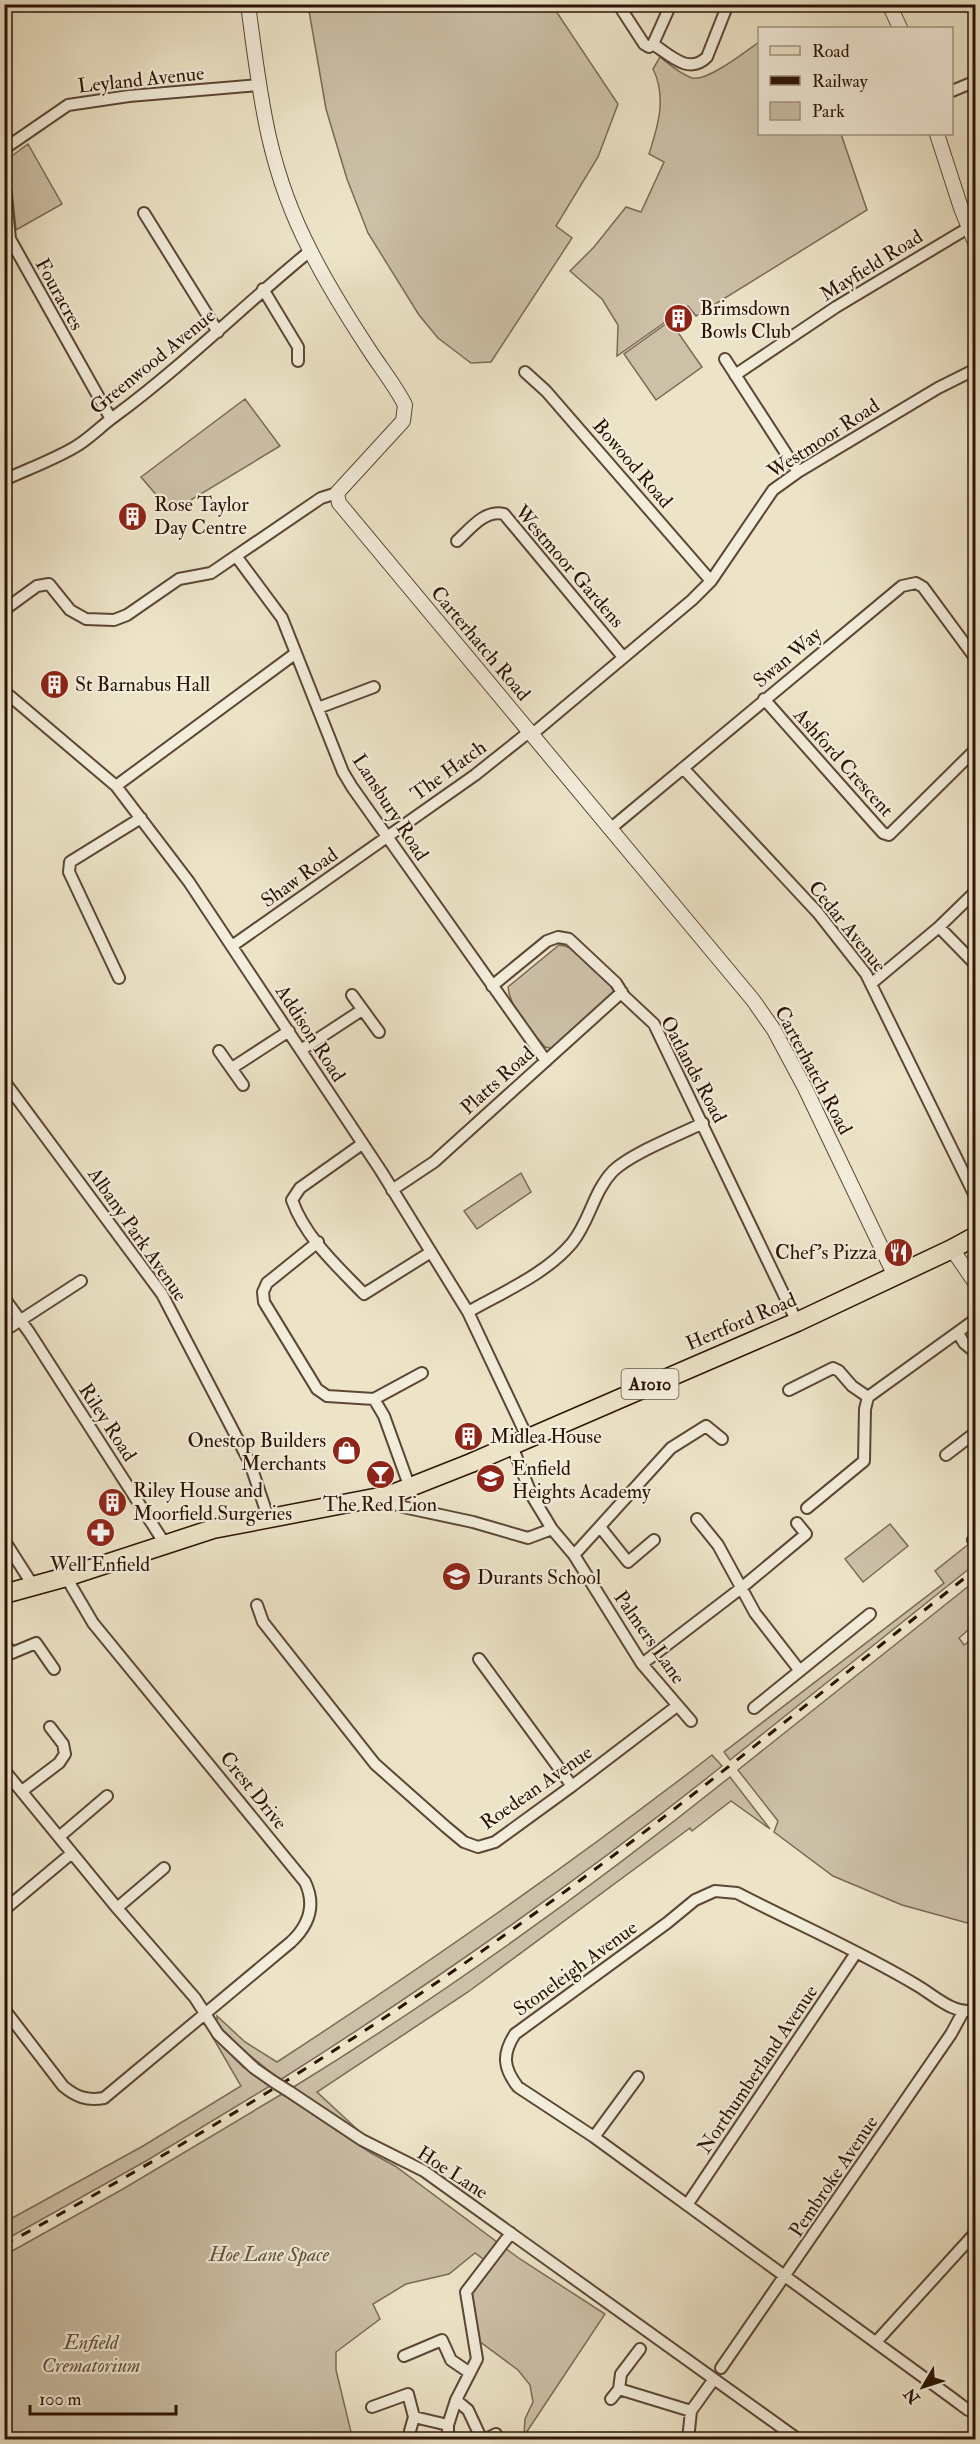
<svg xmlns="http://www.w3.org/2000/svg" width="980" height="2444" viewBox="0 0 980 2444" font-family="'IM FELL Double Pica',serif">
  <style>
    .green { fill: #ccc0a7; stroke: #7c6a56; stroke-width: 1.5 }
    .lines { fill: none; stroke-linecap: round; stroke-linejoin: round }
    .minor-casing { stroke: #5c4735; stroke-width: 14 }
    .tertiary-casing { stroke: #5c4735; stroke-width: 16 }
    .primary-casing { stroke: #2b1304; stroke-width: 21 }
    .minor { stroke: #f3eddb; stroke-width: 10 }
    .tertiary { stroke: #f3eddb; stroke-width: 14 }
    .primary { stroke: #ede4c8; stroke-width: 18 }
    .rail { stroke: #2b1304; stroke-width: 3; stroke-dasharray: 10 10; stroke-linecap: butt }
    .minor-bridge-casing { stroke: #5c4735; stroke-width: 14; stroke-linecap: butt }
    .minor-bridge { stroke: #f3eddb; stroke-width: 10 }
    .labels { text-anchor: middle; stroke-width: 4.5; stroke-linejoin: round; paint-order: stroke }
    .shield { fill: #f3eddb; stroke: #675444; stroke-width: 1.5 }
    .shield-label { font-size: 18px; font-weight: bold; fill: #2b1304 }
    .street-label { font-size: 20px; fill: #2b1304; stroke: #f3eddb }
    .poi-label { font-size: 20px; fill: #2b1304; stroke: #f3eddb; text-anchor: start }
    .park-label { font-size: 20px; font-style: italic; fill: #63503d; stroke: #f3eddb }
  </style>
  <rect width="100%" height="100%" fill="#ede4c8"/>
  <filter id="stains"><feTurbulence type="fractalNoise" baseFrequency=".00333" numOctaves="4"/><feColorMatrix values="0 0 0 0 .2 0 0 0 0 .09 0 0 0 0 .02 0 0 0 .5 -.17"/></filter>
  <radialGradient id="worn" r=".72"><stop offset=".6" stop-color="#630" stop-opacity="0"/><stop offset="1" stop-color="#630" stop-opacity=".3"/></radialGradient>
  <path class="green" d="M308,5H552L618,104L598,157L556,226L572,238L491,362L471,363L438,338L419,315L368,233L347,179L326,109Z
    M759,42L760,134H841L867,210L696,316L688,306L617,356L618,325L602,299L570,271L594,247L626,207L641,212L664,162L649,154C658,126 667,97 653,69L660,57C670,65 680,74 692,78C707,82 746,51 759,42Z
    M28,144L62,204L16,230L12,191L5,161Z
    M670,321L702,367L656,400L624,354Z
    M245,399L280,446L171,512L141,477Z
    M559,945C580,946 600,974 614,988L615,994L554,1049L545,1047C532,1031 510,1009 508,987Z
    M521,1173L531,1192L477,1229L464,1211Z
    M890,1524L908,1546L863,1582L845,1559Z
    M970,1543L972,1546L975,1543V1564L730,1760L724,1752L944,1583L935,1571Z
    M975,1581V1624L959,1638L964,1645L975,1637L976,1921L971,1924L902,1905L833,1876L774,1832L778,1821L738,1770Z
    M712,1755L722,1766C581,1879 433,1983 280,2080L242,2049L217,2024V2016L245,2042L277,2062C426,1965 571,1864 712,1755Z
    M730,1777L770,1829L731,1801L692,1831L690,1828L468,1992L317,2092L359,2131L292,2088C445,1994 590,1889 730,1777Z
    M212,2036L243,2067L270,2086L146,2161L5,2240V2222L143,2146L241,2086Z
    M282,2094L371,2153L395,2166L520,2259L605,2314L524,2436L525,2419L533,2402L530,2385L518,2370L479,2341L470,2294L483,2259L475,2253L449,2274L406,2284L373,2304L380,2319L336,2352V2370L351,2432L350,2439L5,2440V2255L123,2189Z"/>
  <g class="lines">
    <defs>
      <path id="minor" d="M618,4L644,44L649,47L653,44
        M653,44C671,56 689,75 707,57L728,4
        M653,44L671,4
        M952,91L976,81
        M4,149L68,105L129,96L259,85
        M4,178L10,239L111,419
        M144,213L218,332
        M263,289L298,347V361
        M725,359L798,472
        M525,372L546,391L711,581
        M735,375L836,307L968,228
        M4,480C28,469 53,460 75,447C89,439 101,426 115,416C184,365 244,305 310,251
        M457,541C470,529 485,509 504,514L623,657
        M236,556L282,618L343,772L352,787L546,1061
        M4,610L37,586L49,584L70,610L86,619L114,620L127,615L179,579L211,573L321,498L337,493
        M4,691L116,786L189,882L381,1171L468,1312L528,1439
        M764,699L874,823L883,833L889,835L976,749
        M318,708L374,687
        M683,768L818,913L866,974L976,1198
        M116,786L296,653
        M610,829L902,586L916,583L923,587L976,659
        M939,927L976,965
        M232,946L475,775L529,732L536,731L692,600L711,581L773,490L798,472L938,388L976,369
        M119,978L69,872L70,862L141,818
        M872,983L939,927L976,891
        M492,986L547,941L558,937L569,939L616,983L624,996L654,1024L797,1322
        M352,995L379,1032
        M301,1050L362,1010
        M219,1051L243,1085
        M232,1068L289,1031
        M4,1081L162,1294L250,1463L268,1517
        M362,1144L300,1188L292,1200C305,1237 337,1266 364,1294L431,1252
        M392,1190L434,1162L622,992
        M318,1242L267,1283L263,1292L264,1302L317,1389L327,1396L374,1399L422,1373
        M4,1298L29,1332L165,1544
        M468,1312C503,1292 546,1274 572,1243C590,1221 593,1192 613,1171C632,1153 679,1135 703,1123
        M4,1331L81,1281
        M958,1333L964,1343L976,1353
        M789,1390L833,1368L839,1371L852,1386L868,1397
        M374,1399L384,1416L410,1488
        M512,1446L532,1496L552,1529L574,1555L642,1664L691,1721
        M946,1455L976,1432
        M390,1495L395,1504L403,1507L473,1522L528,1538L552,1529
        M807,1508L864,1461L865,1409L868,1397L976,1319
        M697,1519L718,1545L755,1613L800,1671
        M600,1527L628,1562L654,1540
        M4,1540L34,1587
        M973,1540L976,1539
        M574,1555L671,1448L706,1426L722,1439
        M257,1605L263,1622L375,1764L446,1827L464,1842L478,1847L495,1842L572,1786L677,1706
        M4,1643L12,1653L36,1643L54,1669
        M479,1659L572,1786
        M642,1664L740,1589L806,1534L797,1523
        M754,1708L870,1614
        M4,1770L117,1908L195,1998L218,2034L254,2068L274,2082
        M22,1791L59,1763L65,1754L63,1744L50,1727
        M59,1837L107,1796
        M117,1908L164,1868
        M4,1910L72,1853
        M4,2009L63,2086C76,2097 87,2101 104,2098L291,1942C309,1925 316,1905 305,1882L93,1623L66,1577
        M976,2010C955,2016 935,1996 918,1986C860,1951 797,1924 737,1893L715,1891L695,1900L667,1923L515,2034C502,2054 503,2068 518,2087L594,2137L952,2398L968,2410L976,2408
        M290,2092L362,2140L424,2171L799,2440
        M594,2137L638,2077
        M687,2205L856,1953
        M876,2342L976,2232
        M404,2356L442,2340L451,2360L470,2373
        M721,2368L951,2034L963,2012
        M619,2389L691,2411
        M611,2399L619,2389L621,2374L640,2349
        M456,2400L468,2410L482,2440
        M372,2407L408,2394L414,2417L410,2431
        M414,2417L448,2425
        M448,2440V2425L456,2400L477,2359L466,2292L511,2233
        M484,2440L496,2434
        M688,2440L691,2411L714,2379"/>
      <path id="tertiary" d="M248,4C260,95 267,167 310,250C327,284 347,316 368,348C380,367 395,385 405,405L403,421L337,493L339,503L753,1000L774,1030L805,1088L895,1276
        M889,4L900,28
        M937,134L961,208L976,245
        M952,1249L976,1284"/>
      <path id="primary" d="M4,1594L66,1577L213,1529L390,1495L471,1463L797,1322L952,1249L976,1236"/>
    </defs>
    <use href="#minor" class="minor-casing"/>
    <use href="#tertiary" class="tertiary-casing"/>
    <use href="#primary" class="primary-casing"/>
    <use href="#minor" class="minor"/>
    <use href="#tertiary" class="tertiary"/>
    <use href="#primary" class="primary"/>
    <path class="rail" d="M4,2245C182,2148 355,2043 520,1924C677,1812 825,1689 976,1569"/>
    <defs>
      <path id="minor-bridge" d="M274,2082L290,2092"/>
    </defs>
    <use href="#minor-bridge" class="minor-bridge-casing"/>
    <use href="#minor-bridge" class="minor-bridge"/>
  </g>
  <defs>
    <symbol id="building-disc" viewBox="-11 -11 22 22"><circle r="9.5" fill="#8f2418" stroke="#f3eddb"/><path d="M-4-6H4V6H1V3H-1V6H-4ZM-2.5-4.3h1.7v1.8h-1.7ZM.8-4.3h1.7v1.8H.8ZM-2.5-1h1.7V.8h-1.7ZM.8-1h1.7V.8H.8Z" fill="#fff"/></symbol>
    <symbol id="restaurant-disc" viewBox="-11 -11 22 22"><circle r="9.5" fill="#8f2418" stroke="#f3eddb"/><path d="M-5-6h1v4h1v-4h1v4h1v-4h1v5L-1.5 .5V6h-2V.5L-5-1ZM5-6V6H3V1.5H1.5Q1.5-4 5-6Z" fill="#fff"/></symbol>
    <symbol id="shop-disc" viewBox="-11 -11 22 22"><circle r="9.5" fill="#8f2418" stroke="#f3eddb"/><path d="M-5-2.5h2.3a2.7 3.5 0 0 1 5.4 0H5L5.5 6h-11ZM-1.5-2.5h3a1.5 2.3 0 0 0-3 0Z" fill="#fff"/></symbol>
    <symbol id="bar-disc" viewBox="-11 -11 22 22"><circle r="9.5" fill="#8f2418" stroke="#f3eddb"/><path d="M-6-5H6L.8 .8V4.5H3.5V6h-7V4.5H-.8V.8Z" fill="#fff"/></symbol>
    <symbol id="school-disc" viewBox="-11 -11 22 22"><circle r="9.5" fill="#8f2418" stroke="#f3eddb"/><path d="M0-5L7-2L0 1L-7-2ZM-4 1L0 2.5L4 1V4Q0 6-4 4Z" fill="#fff"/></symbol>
    <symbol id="pharmacy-disc" viewBox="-11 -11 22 22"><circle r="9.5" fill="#8f2418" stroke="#f3eddb"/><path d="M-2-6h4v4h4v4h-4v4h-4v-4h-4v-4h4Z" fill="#fff"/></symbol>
  </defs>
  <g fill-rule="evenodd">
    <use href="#building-disc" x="662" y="302" width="33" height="33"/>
    <use href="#building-disc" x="116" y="500" width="33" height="33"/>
    <use href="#building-disc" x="38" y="668" width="33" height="33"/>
    <use href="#restaurant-disc" x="882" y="1236" width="33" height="33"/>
    <use href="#building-disc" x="452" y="1420" width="33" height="33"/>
    <use href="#shop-disc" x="330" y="1434" width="33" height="33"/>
    <use href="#bar-disc" x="364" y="1458" width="33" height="33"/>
    <use href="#school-disc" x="474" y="1462" width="33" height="33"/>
    <use href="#building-disc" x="96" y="1486" width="33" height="33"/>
    <use href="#pharmacy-disc" x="84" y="1516" width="33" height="33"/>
    <use href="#school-disc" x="440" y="1560" width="33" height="33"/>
  </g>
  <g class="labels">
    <rect class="shield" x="621.5" y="1369" width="57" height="30" rx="4.5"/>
    <g class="shield-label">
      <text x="650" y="1390">A1010</text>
    </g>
    <g class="street-label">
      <text transform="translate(141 79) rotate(-6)" y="7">Leyland Avenue</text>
      <text transform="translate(871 265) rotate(-32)" y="7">Mayfield Road</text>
      <text transform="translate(60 294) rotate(61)" y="7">Fouracres</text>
      <text transform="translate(152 361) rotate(-39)" y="7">Greenwood Avenue</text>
      <text transform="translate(823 438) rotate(-33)" y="7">Westmoor Road</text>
      <text transform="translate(633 463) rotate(49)" y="7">Bowood Road</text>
      <text transform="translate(570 566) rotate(49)" y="7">Westmoor Gardens</text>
      <text transform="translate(481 643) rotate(50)" y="7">Carterhatch Road</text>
      <text transform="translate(787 657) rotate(-40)" y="7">Swan Way</text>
      <text transform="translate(844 762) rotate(48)" y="7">Ashford Crescent</text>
      <text transform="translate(448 770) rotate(-36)" y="7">The Hatch</text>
      <text transform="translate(391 807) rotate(57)" y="7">Lansbury Road</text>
      <text transform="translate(299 877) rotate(-35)" y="7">Shaw Road</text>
      <text transform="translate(848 926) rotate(51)" y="7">Cedar Avenue</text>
      <text transform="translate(311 1033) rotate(57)" y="7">Addison Road</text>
      <text transform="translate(694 1069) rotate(62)" y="7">Oatlands Road</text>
      <text transform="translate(814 1070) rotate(62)" y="7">Carterhatch Road</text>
      <text transform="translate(497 1080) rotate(-42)" y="7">Platts Road</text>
      <text transform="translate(138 1234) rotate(55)" y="7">Albany Park Avenue</text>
      <text transform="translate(741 1321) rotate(-23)" y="7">Hertford Road</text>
      <text transform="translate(108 1422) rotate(57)" y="7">Riley Road</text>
      <text transform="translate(650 1637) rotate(55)" y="7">Palmers Lane</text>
      <text transform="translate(536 1787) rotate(-35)" y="7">Roedean Avenue</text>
      <text transform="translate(254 1790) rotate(51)" y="7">Crest Drive</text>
      <text transform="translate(575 1968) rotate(-36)" y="7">Stoneleigh Avenue</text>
      <text transform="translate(757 2069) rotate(-56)" y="7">Northumberland Avenue</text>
      <text transform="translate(453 2172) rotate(33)" y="7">Hoe Lane</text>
      <text transform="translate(833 2176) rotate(-56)" y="7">Pembroke Avenue</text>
    </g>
    <g class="poi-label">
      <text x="700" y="315">Brimsdown<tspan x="700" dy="23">Bowls Club</tspan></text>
      <text x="154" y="511">Rose Taylor<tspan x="154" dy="23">Day Centre</tspan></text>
      <text x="75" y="691">St Barnabus Hall</text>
      <text x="877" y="1259" text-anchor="end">Chef's Pizza</text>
      <text x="490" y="1443">Midlea House</text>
      <text x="326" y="1447" text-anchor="end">Onestop Builders<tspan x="326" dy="23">Merchants</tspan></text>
      <text x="512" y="1475">Enfield<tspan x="512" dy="23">Heights Academy</tspan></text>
      <text x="133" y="1497">Riley House and<tspan x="133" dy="23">Moorfield Surgeries</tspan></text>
      <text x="380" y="1511" text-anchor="middle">The Red Lion</text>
      <text x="100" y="1571" text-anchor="middle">Well Enfield</text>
      <text x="477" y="1584">Durants School</text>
    </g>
    <g class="park-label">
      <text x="269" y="2261">Hoe Lane Space</text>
      <text x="91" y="2349">Enfield<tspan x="91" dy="23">Crematorium</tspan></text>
    </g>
  </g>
  <rect width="980" height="2444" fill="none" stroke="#ede4c8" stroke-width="24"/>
  <rect x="6" y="6" width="968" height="2432" fill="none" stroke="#2b1304" stroke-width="3"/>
  <rect x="12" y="12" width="956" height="2420" fill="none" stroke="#2b1304" stroke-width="1.5"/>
  <rect x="758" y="27" width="195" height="108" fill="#f3eddb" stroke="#a39685" stroke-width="1.5"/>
  <rect x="770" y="46" width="30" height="9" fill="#ede4c8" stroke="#a39685" stroke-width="1.5"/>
  <text x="812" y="57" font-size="18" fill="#2b1304">Road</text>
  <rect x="770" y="76" width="30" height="9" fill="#2b1304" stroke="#a39685" stroke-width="1.5"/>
  <text x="812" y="87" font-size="18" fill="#2b1304">Railway</text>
  <rect x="770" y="102" width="30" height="18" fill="#ccc0a7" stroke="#a39685" stroke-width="1.5"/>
  <text x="812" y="117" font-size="18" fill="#2b1304">Park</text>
  <g transform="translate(923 2387) rotate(231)" stroke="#f3eddb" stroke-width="4.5" paint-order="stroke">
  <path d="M0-4.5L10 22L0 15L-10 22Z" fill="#2b1304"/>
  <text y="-9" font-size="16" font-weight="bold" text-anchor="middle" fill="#2b1304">N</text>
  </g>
  <path d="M30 2405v9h146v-9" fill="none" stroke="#2b1304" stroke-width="3"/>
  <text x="39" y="2405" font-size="18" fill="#2b1304" stroke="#f3eddb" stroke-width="4.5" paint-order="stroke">100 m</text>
  <rect width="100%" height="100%" filter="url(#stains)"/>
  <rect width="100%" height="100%" fill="url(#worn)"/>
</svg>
